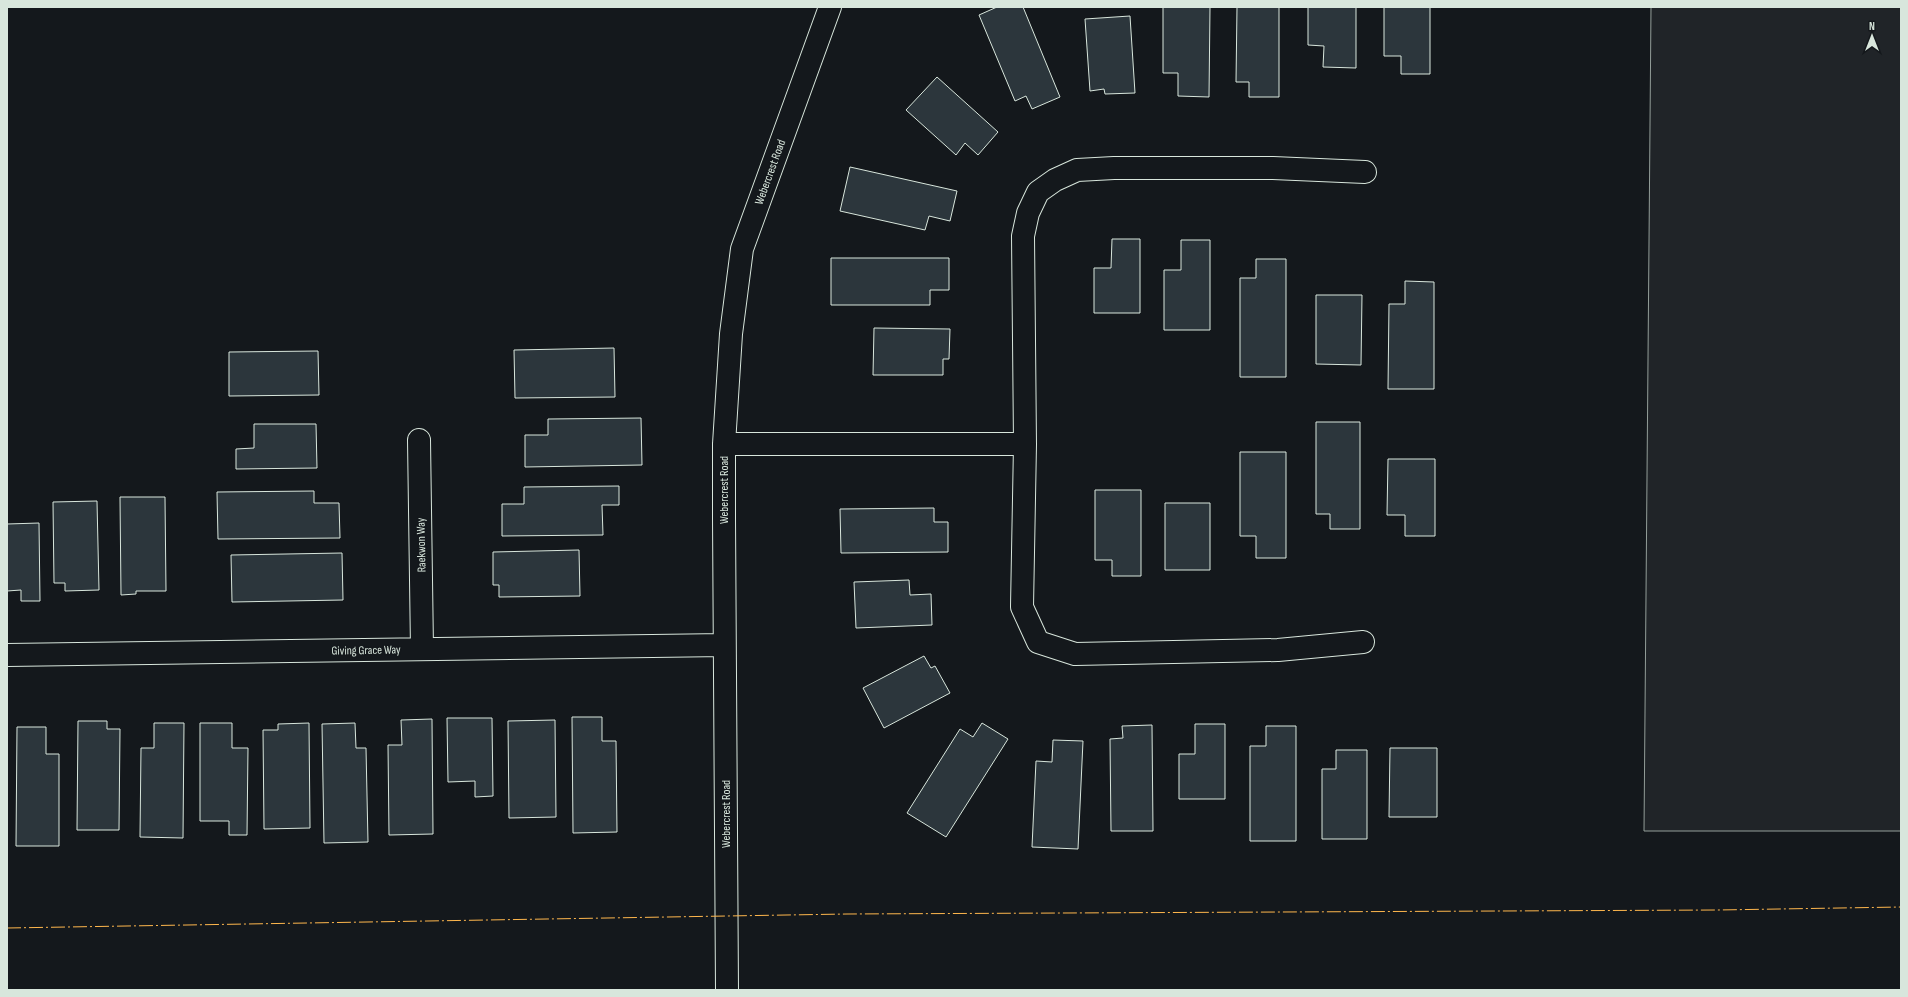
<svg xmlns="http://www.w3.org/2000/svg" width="1908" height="997" viewBox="0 0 1908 997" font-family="'Sofia Sans Condensed',sans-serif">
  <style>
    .green { fill: #202428; stroke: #939e99 }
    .building { fill: #2c363c; stroke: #d8e6dc }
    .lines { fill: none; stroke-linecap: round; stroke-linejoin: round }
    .minor-casing { stroke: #d8e6dc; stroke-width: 24 }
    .minor { stroke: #14181c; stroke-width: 22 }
    .power { stroke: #ffb74d; stroke-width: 1; stroke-dasharray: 14 3 2 3; stroke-linecap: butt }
    .labels { text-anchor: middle; stroke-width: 3; stroke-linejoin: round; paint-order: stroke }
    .street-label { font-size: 12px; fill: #d8e6dc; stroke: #14181c }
  </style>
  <rect width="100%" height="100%" fill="#14181c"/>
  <path class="green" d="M1651,7H1901V831H1644Z"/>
  <path class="building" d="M997,7H1023L1060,97L1032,109L1026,96L1015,101L979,15Z
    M1163,7H1210L1209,97L1178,96V73H1163Z
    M1237,7H1279V97H1249V82H1236Z
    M1308,7H1356V68L1323,67L1324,46L1308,45Z
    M1384,7H1430V74H1401V56H1384Z
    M1130,16L1135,93L1105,94L1104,89L1090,91L1085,19Z
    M937,77L998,132L978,155L965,143L956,155L906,110Z
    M850,167L957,191L950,221L929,216L925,230L840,211Z
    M1112,239H1140V313H1094V268H1111Z
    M1181,240H1210V330H1164V270H1181Z
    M831,258H949V290H930V305H831Z
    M1256,259H1286V377H1240V278H1256Z
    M1405,281L1434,282V389H1388L1389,304H1405Z
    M1316,295H1362L1361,365L1316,364Z
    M874,328L950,329L949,359H943V375H873Z
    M614,348L615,397L515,398L514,350Z
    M318,351L319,395L229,396V352Z
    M641,418L642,465L525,467V435H548V419Z
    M1316,422H1360V529H1330V514H1316Z
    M254,424H316L317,468L236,469V449L254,448Z
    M1240,452H1286V558H1256V536H1240Z
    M1388,459H1435V536H1405V515H1387Z
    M619,486V505H602L603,535L502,536V504H524V487Z
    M1095,490H1141V576H1112V560H1095Z
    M314,491V503H339L340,538L218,539L217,492Z
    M120,497H165L166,591H136V594L121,595Z
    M97,501L99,590L65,591V583H54L53,502Z
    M1165,503H1210V570H1165Z
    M934,508V522H948V552L841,553L840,509Z
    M39,523L40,601H21V590L7,591V524Z
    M579,550L580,596L499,597V585H493V552Z
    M342,553L343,600L232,602L231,555Z
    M909,580L910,595L931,594L932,625L856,628L854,582Z
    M924,656L931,668L935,666L950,693L884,728L863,688Z
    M572,717H602V741H616L617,832L573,833Z
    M447,718H492L493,796L475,797V781L448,782Z
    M432,719L433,834L389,835L388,745H402L401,720Z
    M555,720L556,817L509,818L508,721Z
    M78,721H107V729H120L119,830H77Z
    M154,723H184L183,838L140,837L141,748H154Z
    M200,723H232V748H248L247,835H229V821H200Z
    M309,723L310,828L264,829L263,730H278V724Z
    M355,723L356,748H366L368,842L324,843L322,724Z
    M982,723L1008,739L946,837L907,813L960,729L973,737Z
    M1195,724H1225V799H1179V754H1195Z
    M1152,725L1153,831H1111L1110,739L1123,738L1122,726Z
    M1266,726H1296V841H1250V746H1266Z
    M17,727H46V754H59V846H16Z
    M1053,740L1083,741L1078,849L1032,847L1036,761L1052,762Z
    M1390,748H1437V817H1389Z
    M1336,750H1367V839H1322V769H1336Z"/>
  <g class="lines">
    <defs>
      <path id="minor" d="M419,440L422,649
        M724,444H1025
        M1363,642L1278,650L1075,654L1038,642L1022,607L1025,444L1023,236L1028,213L1038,192L1055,180L1077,170L1114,168H1273L1365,172
        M7,655L724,645
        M727,990L724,518V444L731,334L742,249L830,7"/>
    </defs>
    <use href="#minor" class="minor-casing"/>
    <use href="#minor" class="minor"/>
    <path class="power" d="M7,928L847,914L1718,910L1901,907"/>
  </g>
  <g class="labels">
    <g class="street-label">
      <text transform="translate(770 172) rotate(-70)" y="4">Webercrest Road</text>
      <text transform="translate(724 490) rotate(-90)" y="4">Webercrest Road</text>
      <text transform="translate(421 545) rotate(-91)" y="4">Raekwon Way</text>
      <text transform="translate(366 650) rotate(-1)" y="4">Giving Grace Way</text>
      <text transform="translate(726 814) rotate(-90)" y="4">Webercrest Road</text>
    </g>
  </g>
  <rect width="1908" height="997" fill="none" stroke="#d8e6dc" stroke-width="16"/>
  <g transform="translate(1872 36)" stroke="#14181c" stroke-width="3" paint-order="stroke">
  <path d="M0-3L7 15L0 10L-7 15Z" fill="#d8e6dc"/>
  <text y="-6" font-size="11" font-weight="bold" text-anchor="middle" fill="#d8e6dc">N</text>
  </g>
</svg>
